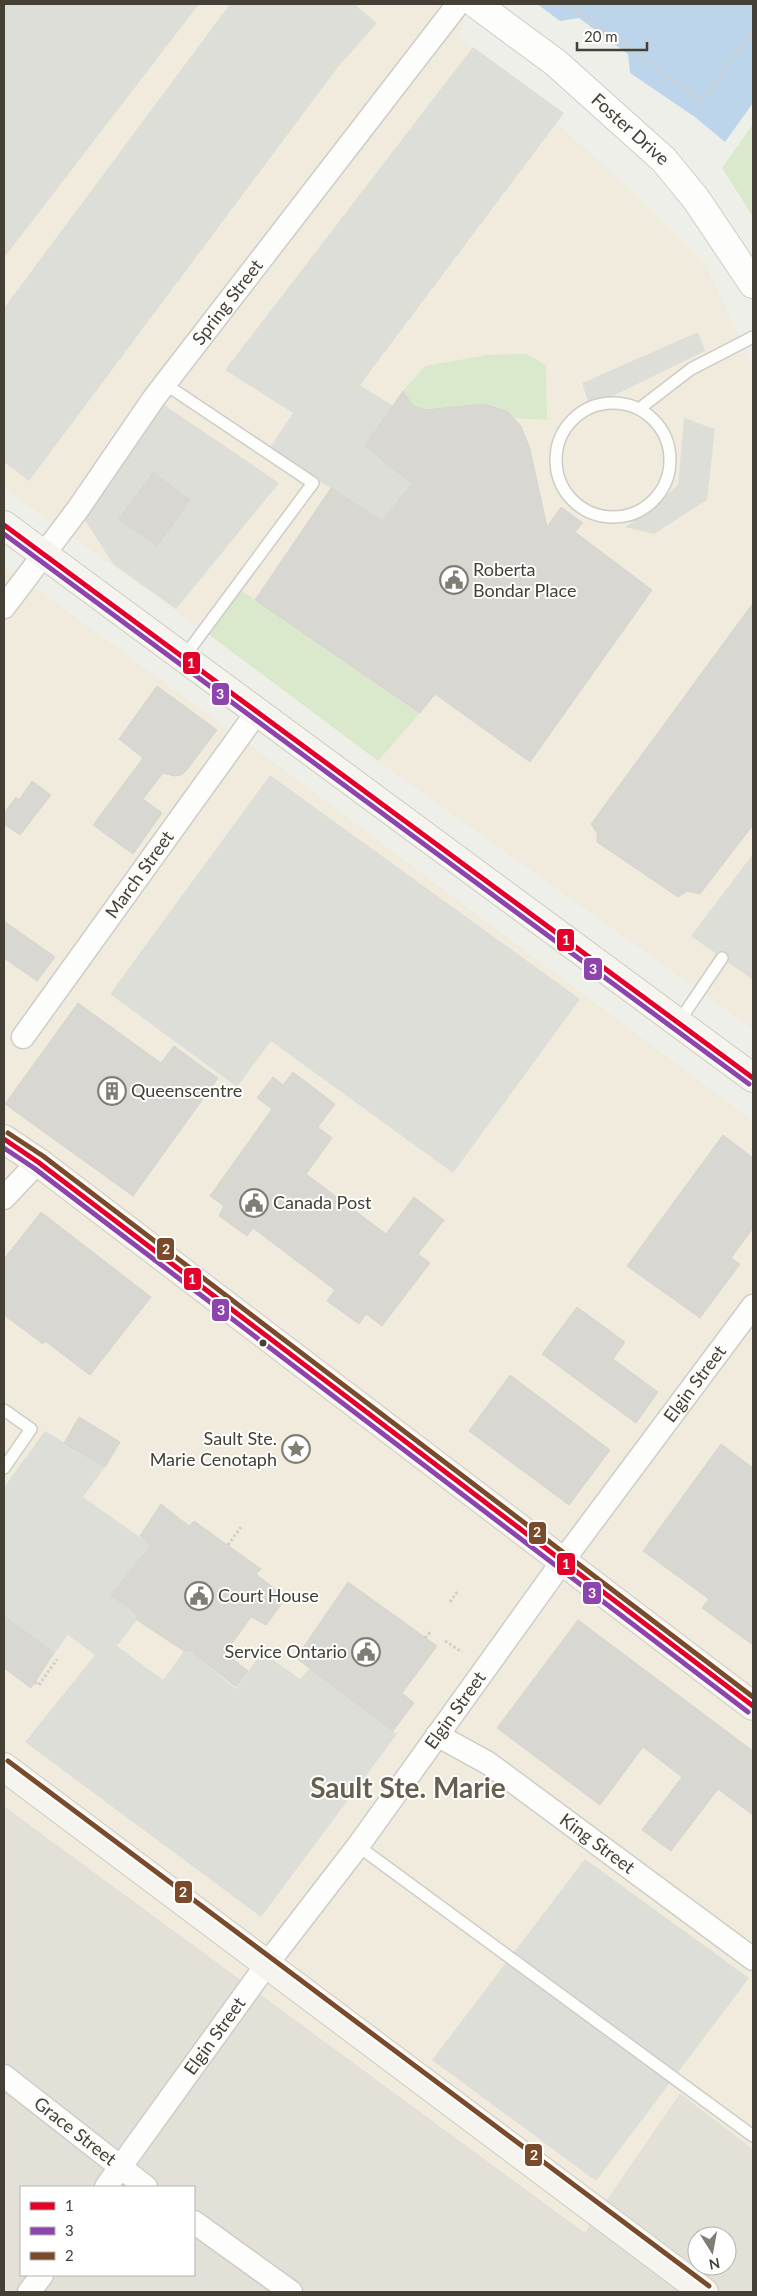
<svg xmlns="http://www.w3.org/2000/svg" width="757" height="2296" viewBox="0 0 757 2296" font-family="Lato,sans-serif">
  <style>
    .residential { fill: #e3e1d7; fill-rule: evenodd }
    .commercial { fill: #f1ebdd }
    .green { fill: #dae9cb }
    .parking { fill: #deded9 }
    .water { fill: #bcd5eb }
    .building { fill: #d9d7d2; stroke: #d7d5cf }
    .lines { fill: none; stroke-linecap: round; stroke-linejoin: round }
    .service-casing { stroke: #cdccc7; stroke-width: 14 }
    .minor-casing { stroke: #cdccc7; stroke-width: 25 }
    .tertiary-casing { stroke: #cdccc7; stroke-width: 30 }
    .secondary-casing { stroke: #ceccc1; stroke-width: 30 }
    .path { stroke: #d0cecb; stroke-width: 3; stroke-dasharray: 2.5 2.5; stroke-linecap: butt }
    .service { stroke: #fdfdfc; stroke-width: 11 }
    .minor { stroke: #fdfdfc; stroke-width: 22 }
    .tertiary { stroke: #fdfdfc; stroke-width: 28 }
    .secondary { stroke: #f5f4ef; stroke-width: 28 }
    .bus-1-casing { stroke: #fff; stroke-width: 9 }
    .bus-2-casing { stroke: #fff; stroke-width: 9 }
    .bus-3-casing { stroke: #fff; stroke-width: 9 }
    .bus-1 { stroke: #e4002b; stroke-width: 5 }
    .bus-2 { stroke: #8e44ad; stroke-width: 5 }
    .bus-3 { stroke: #7a4b2a; stroke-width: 5 }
    .bus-dot { fill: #454036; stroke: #fff; stroke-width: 2 }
    .labels { text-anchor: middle; stroke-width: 4; stroke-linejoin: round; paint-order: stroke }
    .street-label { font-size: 18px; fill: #454036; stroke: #fff }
    .poi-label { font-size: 18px; fill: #454036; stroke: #fff; text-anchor: start }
    .town-label { font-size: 28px; font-weight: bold; fill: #675f4e; stroke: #fff }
    .line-badge { stroke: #fff; stroke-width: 2 }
    .badge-label { font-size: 14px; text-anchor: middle; font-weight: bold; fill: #fff }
  </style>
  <rect width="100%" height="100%" fill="#efefea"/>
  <path class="residential" d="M4,1806L584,2232L680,2093L753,2149V2292H4ZM21,2187H194V2275H21ZM697,2236H727V2266H697Z"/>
  <path class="commercial" d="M4,4H468L459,37L615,175L706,265L753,367V1029L378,761L204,631L4,488Z
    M4,565L265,756L753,1121V2149L680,2093L585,2232L4,1806Z"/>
  <path class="green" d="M753,124V217L722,168Z
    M527,354L546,365L547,420L514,418C485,388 445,422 415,407C410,404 407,396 403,391L425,366L487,355Z
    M236,587L420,713L378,761L204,631Z"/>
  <path class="parking" d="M4,4H199L4,258Z
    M230,4H354L377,23L338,67L29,481L4,462V308Z
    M473,47L564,113L360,385L393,406L366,446L412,484L382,521L331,488L267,452L293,413L225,370Z
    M698,332L705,351L590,407L582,383Z
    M154,398L279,483L176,609L113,564L78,509Z
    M684,418L715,429L707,500L654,534L625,527L651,509L678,485Z
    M270,775L580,999L453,1173L271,1041L237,1087L110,994Z
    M753,854V980L691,936Z
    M45,1431L105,1467L83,1497L151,1545L112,1595L136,1613L137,1620L117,1646L163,1680L184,1651L190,1650L236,1689L262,1652L300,1679L310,1668L397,1734L261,1917L25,1742L95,1655L68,1635L52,1657L4,1622V1487Z
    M585,1859L749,1978L596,2181L432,2060Z"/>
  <path class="water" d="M537,4H753V103L725,142L695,117L630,73L628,54L579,18L560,21Z"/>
  <path class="building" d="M403,391L413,406L426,410L484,404L507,411L521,426L530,449L547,527L561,507L583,523L575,532L652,590L530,762L435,694L420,713L255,600L331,488L382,521L412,484L365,446Z
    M153,472L190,500L157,546L119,519Z
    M753,603V825L700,894L687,891L678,897L597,842V833L591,824Z
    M157,686L217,730L186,771L181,775L174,776L163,773L143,799L162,813L133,854L93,825L143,758L119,739Z
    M32,781L51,795L20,835L4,824V813L16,797L19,800Z
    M4,921L55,957L37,981L4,958Z
    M78,1003L161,1063L174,1046L218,1078L133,1196L5,1104Z
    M293,1072L335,1104L318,1127L332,1138L306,1174L386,1234L414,1197L444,1220L418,1254L430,1263L382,1326L366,1314L359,1324L327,1301L335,1290L253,1228L247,1236L219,1216L224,1206L210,1196L272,1109L257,1098L273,1077L283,1085Z
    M723,1135L753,1158V1228L731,1258L740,1264L700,1318L627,1266Z
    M41,1212L151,1297L90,1375L45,1341L43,1344L4,1315V1259Z
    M577,1307L625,1342L613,1359L658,1392L636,1423L542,1354Z
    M510,1375L610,1450L569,1505L469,1431Z
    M79,1417L120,1442L105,1467L64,1443Z
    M721,1444L753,1468V1645L702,1608L709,1599L643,1551Z
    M161,1504L189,1526L194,1521L261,1569L256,1574L286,1598L266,1625L251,1617L225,1653L248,1671L236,1687L190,1650L184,1651L137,1620L136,1613L111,1595L151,1545L140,1536Z
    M348,1582L437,1646L402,1693L414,1703L393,1731L296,1658Z
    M4,1616L54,1653L31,1688L4,1668Z
    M578,1620L753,1751V1815L718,1789L671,1851L642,1830L682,1777L643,1747L600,1805L497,1728Z"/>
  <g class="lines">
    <defs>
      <path id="service" d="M165,384L313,483L184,657
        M556 460a57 57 0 1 1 114 0a57 57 0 1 1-114 0Z
        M639,409L691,369L753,337
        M678,1023L722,958
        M4,1410L31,1429L4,1468
        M358,1846L753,2136"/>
      <g id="minor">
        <path id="s1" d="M4,607L78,509L154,398L458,4"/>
        <path id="s2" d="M23,1037L257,712"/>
        <path d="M4,1198L38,1162"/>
        <path id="s3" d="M437,1735L488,1763L753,1959"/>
        <path id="s4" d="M4,2076L146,2187"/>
        <path id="s5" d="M106,2187L267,1964L358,1846L562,1562L753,1306"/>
        <path d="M194,2222L291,2292"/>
        <path d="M29,2292L42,2275"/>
      </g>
      <g id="tertiary">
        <path id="s6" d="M476,4L556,63L664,160L696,199L753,284"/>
      </g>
      <path id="secondary" d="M4,525L753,1078
        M4,1139L38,1162L753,1706
        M4,1767L704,2292"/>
    </defs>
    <use href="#service" class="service-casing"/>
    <use href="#minor" class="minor-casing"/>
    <use href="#tertiary" class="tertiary-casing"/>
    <use href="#secondary" class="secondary-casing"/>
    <path class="path" d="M567,4L702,101L753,29
      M228,1545L241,1527
      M450,1602L458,1591
      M425,1638L431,1631
      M445,1641L462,1652
      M35,1682L39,1685L57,1659"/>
    <use href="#service" class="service"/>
    <use href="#minor" class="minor"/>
    <use href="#tertiary" class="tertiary"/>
    <use href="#secondary" class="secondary"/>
    <defs>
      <path id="bus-1" d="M4,525L753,1078
        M4,1139L38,1162L753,1706"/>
      <path id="bus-2" d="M4,534L749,1084
        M4,1148L34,1168L748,1712"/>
      <path id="bus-3" d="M8,1133L43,1156L753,1697
        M8,1761L709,2286"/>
    </defs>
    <use href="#bus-1" class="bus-1-casing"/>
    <use href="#bus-2" class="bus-2-casing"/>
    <use href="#bus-3" class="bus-3-casing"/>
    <use href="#bus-1" class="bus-1"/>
    <use href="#bus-2" class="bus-2"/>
    <use href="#bus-3" class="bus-3"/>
  </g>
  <defs>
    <symbol id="civic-ring" viewBox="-11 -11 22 22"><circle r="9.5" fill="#fff" stroke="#807d75" stroke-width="1.5"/><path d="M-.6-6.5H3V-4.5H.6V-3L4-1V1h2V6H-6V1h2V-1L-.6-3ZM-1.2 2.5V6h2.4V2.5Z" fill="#807d75"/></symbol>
    <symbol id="building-ring" viewBox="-11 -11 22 22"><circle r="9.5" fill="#fff" stroke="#807d75" stroke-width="1.5"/><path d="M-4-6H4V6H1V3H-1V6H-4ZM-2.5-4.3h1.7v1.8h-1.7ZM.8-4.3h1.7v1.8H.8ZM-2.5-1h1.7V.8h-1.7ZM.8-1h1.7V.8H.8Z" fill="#807d75"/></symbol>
    <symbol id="sight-ring" viewBox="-11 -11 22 22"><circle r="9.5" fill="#fff" stroke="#807d75" stroke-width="1.5"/><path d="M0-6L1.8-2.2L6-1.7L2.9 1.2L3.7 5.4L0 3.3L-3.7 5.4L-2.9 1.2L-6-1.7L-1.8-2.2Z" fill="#807d75"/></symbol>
  </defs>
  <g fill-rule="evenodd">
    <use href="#civic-ring" x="438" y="564" width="32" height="32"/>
    <use href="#building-ring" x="96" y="1075" width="32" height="32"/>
    <use href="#civic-ring" x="238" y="1187" width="32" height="32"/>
    <use href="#sight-ring" x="280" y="1433" width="32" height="32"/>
    <use href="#civic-ring" x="183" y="1580" width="32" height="32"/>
    <use href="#civic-ring" x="350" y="1636" width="32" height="32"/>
  </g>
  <circle class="bus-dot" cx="263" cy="1343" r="4.5"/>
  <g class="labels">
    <g class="street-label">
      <text dy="6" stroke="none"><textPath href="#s6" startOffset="199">Foster Drive</textPath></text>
      <text dy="6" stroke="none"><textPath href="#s1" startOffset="378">Spring Street</textPath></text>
      <text dy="6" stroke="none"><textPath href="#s2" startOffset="200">March Street</textPath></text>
      <text dy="6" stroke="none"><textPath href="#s5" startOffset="996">Elgin Street</textPath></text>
      <text dy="6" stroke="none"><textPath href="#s5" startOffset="591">Elgin Street</textPath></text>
      <text dy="6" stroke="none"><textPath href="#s3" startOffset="194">King Street</textPath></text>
      <text dy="6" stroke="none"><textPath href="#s5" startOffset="186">Elgin Street</textPath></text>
      <text dy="6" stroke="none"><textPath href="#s4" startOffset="90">Grace Street</textPath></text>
    </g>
    <g class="poi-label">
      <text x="473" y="576">Roberta<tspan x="473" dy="21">Bondar Place</tspan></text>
      <text x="131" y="1097">Queenscentre</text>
      <text x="273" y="1209">Canada Post</text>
      <text x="277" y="1445" text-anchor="end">Sault Ste.<tspan x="277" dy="21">Marie Cenotaph</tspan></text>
      <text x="218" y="1602">Court House</text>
      <text x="347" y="1658" text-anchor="end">Service Ontario</text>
    </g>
    <g class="town-label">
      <text x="408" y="1798">Sault Ste. Marie</text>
    </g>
  </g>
  <g class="line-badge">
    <rect x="182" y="651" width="19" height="24" rx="5" fill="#e4002b"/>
    <rect x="211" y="682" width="19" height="24" rx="5" fill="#8e44ad"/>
    <rect x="556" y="928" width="19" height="24" rx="5" fill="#e4002b"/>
    <rect x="583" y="957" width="20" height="24" rx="5" fill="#8e44ad"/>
    <rect x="156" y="1237" width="19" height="24" rx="5" fill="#7a4b2a"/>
    <rect x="183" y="1267" width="19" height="24" rx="5" fill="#e4002b"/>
    <rect x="211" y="1298" width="19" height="24" rx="5" fill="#8e44ad"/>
    <rect x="528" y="1521" width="19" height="24" rx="5" fill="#7a4b2a"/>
    <rect x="556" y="1552" width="20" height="24" rx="5" fill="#e4002b"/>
    <rect x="582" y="1581" width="20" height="24" rx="5" fill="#8e44ad"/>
    <rect x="174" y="1880" width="19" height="24" rx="5" fill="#7a4b2a"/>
    <rect x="524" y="2143" width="19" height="24" rx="5" fill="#7a4b2a"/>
  </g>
  <g class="badge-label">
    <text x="191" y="668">1</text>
    <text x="220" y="699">3</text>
    <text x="566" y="945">1</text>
    <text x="593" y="974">3</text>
    <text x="166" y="1254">2</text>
    <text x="192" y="1284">1</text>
    <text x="221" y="1315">3</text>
    <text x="537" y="1537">2</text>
    <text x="566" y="1569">1</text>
    <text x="592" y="1598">3</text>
    <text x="183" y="1897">2</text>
    <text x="534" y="2160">2</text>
  </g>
  <rect width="757" height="2296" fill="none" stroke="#454036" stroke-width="10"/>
  <rect x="20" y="2186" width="175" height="90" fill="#ffffff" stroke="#b5b3af"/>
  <rect x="30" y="2202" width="25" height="8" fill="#e4002b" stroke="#b5b3af"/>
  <text x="65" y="2211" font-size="15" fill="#454036">1</text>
  <rect x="30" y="2227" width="25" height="8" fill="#8e44ad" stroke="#b5b3af"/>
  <text x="65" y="2236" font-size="15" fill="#454036">3</text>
  <rect x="30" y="2252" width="25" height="8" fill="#7a4b2a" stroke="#b5b3af"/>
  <text x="65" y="2261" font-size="15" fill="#454036">2</text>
  <g transform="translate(712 2251) rotate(169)"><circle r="24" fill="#ffffff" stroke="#b5b3af"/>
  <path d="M0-4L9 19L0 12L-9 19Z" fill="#807d75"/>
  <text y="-8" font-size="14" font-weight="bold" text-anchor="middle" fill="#454036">N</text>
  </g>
  <path d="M577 42v8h70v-8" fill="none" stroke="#454036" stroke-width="2.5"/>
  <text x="584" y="42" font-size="15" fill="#454036" stroke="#ffffff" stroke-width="4" paint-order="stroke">20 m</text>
</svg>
